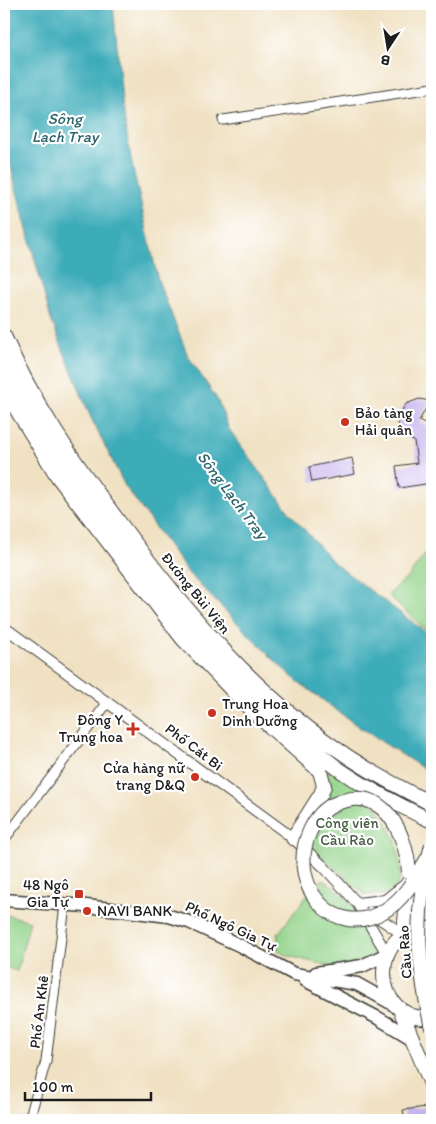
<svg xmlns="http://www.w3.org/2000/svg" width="436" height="1124" viewBox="0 0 436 1124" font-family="Itim,sans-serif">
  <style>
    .green { fill: #94d48b; stroke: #587854 }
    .water { fill: #3cacb9; stroke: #2c646a }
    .building { fill: #c6b4ef }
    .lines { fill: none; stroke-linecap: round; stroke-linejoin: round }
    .minor-casing { stroke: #3c3a35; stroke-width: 11 }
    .tertiary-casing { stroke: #3c3a35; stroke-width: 12 }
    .secondary-casing { stroke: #3c3a35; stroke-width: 15 }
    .primary-casing { stroke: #3c3a35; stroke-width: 16 }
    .minor { stroke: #fff; stroke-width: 9 }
    .tertiary { stroke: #fff; stroke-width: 10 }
    .secondary { stroke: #fff; stroke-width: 12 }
    .primary { stroke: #fff; stroke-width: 14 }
    .primary-bridge-casing { stroke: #3c3a35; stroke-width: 16; stroke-linecap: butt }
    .primary-bridge { stroke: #fff; stroke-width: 14 }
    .poi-dot { fill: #c8321e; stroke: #fff; stroke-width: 2 }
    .labels { text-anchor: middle; stroke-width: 4.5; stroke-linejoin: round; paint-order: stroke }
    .poi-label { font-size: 15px; fill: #1c1c1c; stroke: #fff; text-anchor: start }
    .street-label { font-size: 15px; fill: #1c1c1c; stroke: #fff }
    .park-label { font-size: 15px; fill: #465c43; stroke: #fff }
    .water-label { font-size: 16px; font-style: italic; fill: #2c646a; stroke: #fff }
  </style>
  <rect width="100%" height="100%" fill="#fff"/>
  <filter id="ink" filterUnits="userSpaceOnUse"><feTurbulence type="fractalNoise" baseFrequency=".02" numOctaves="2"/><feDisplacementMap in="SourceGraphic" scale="10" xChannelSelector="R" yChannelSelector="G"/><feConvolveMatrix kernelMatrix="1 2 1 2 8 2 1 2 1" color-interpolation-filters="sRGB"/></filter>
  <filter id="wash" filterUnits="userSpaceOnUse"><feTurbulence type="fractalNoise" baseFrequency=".0096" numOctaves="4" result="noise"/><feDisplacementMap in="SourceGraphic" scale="20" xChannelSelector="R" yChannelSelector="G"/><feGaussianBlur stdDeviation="1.12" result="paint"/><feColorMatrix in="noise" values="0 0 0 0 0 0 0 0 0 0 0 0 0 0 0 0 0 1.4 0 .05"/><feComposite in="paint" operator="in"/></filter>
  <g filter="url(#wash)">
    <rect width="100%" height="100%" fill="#f0e1c2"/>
    <path class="green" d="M432,545V636L388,595L409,576Z
      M323,766L368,793L395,838L400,863V879L395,888L383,895L364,894L303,840L327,796L330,781Z
      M323,880C345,891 378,931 377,956L336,968L285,955L277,949L278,934L317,882Z
      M4,914L30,921L17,971L4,967Z"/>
    <path class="water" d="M4,4H113L123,111L132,164L158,280L188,356L217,399L229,429L289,512L334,563L432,637V774L359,727L296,680L276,662L189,574L125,486L91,418L51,320L14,181L4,132Z"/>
    <g id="blocks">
      <path class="building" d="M419,399L430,401L419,421L428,426L432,448V483L399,488L396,466L417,463L414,441L402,435L398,423L402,410L406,404Z
        M352,458L355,474L312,482L309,467Z
        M426,1107L429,1120H405L403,1110Z"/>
    </g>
  </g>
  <g filter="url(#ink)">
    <use href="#blocks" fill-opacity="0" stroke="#3c3a35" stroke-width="1"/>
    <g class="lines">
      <defs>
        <path id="minor" d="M223,120L432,88
          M4,840L108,702
          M29,1120L46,1061L65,905"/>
        <path id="tertiary" d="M4,627L293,838L324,867L357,903L387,954
          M357,903L385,900L403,886
          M370,912L404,935"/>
        <path id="secondary" d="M4,900L86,906L169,916L189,922L241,946L294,974L357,984L398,1007
          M316,973L362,966L387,954
          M305,980L378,1018L413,1039"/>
        <path id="primary" d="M4,336C34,405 74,462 119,522C185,611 256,697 350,758C376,775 404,790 432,804
          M4,364C34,428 75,483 117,539C172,610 227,675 296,733C311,746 326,761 343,772C371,791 402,807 432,821
          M4,389L58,477L183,639L249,708L320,771L324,786L321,794L293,838
          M432,929C369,922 367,1023 432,1018
          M404,935L408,883
          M400,1009L432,1086"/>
      </defs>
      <use href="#minor" class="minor-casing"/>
      <use href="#tertiary" class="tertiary-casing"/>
      <use href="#secondary" class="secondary-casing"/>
      <use href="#primary" class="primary-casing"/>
      <use href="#minor" class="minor"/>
      <use href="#tertiary" class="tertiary"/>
      <use href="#secondary" class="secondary"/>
      <use href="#primary" class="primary"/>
      <defs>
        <path id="primary-bridge" d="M432,845C413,913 417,960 432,1028
          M409,872C406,833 383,782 335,804C323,809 315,820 310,831C286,883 332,942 384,911C405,899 417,875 430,855"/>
      </defs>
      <use href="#primary-bridge" class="primary-bridge-casing"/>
      <use href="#primary-bridge" class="primary-bridge"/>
    </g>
  </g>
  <g class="poi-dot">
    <circle cx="345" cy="422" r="5"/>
    <circle cx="212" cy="713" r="5"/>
    <path d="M130.5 721.5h5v5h5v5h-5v5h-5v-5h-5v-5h5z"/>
    <circle cx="195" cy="777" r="5"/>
    <rect x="74" y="889" width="10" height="10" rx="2.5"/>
    <circle cx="87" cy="911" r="5"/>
  </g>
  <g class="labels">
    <g class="poi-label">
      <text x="355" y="418">Bảo tàng<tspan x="355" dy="17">Hải quân</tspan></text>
      <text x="222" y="709">Trung Hoa<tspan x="222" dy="17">Dinh Dưỡng</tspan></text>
      <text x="123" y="725" text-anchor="end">Đông Y<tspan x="123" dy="17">Trung hoa</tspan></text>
      <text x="185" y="773" text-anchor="end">Cửa hàng nữ<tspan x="185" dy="17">trang D&amp;Q</tspan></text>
      <text x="69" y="890" text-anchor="end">48 Ngô<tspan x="69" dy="17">Gia Tự</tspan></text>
      <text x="97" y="916">NAVI BANK</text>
    </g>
    <g class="street-label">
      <text transform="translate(196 593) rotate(51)" y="5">Đường Bùi Viện</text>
      <text transform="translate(194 747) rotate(37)" y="5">Phố Cát Bi</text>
      <text transform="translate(231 926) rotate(25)" y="5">Phố Ngô Gia Tự</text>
      <text transform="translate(405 952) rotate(-94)" y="5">Cầu Rào</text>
      <text transform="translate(39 1012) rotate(-83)" y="5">Phố An Khê</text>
    </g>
    <g class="park-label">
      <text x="347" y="828">Công viên<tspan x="347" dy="17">Cầu Rào</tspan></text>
    </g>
    <g class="water-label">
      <text x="65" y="124">Sông<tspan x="65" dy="18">Lạch Tray</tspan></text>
      <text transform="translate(233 495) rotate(53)" y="6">Sông Lạch Tray</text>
    </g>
  </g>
  <rect width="436" height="1124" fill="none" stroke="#fff" stroke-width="20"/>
  <g transform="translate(388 48) rotate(192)" stroke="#ffffff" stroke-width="4" paint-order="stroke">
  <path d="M0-4L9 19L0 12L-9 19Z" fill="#1c1c1c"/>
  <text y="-8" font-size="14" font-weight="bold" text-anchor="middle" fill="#1c1c1c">B</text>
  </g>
  <path d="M25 1092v8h126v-8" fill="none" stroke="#1c1c1c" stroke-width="2.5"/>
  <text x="32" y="1092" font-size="15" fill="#1c1c1c" stroke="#ffffff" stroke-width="4" paint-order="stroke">100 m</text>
</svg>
